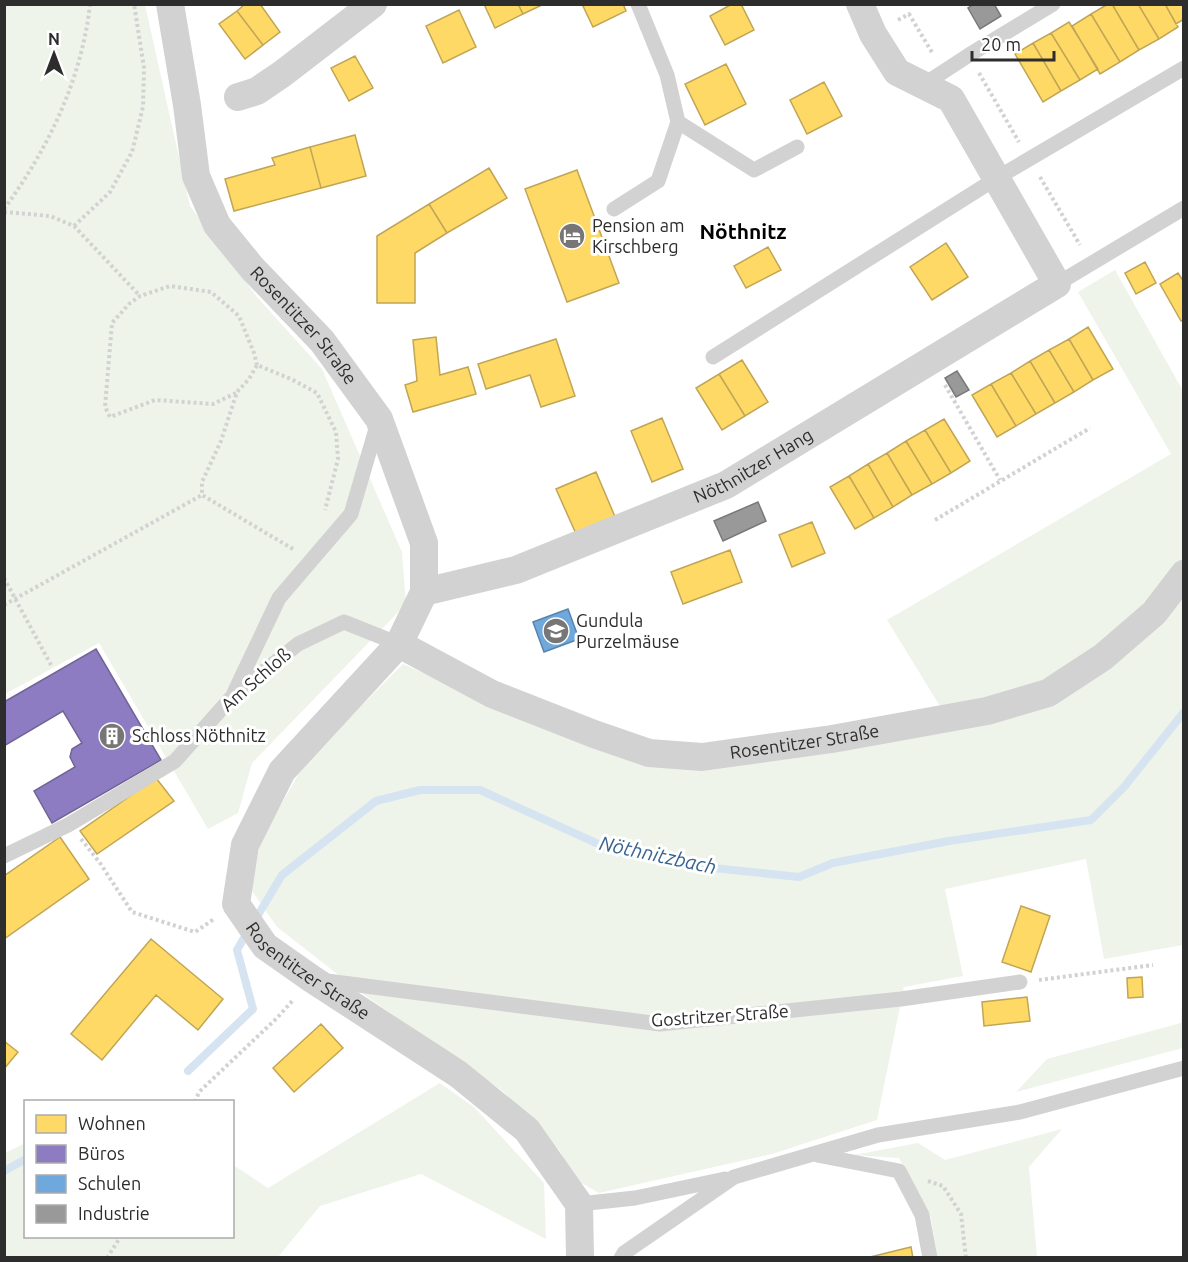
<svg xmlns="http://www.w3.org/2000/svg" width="1188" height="1262" viewBox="0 0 1188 1262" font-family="Ubuntu,sans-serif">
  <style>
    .green { fill: #eef4ea }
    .homes { fill: #ffd966; stroke: #c0a555; stroke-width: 1.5 }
    .offices { fill: #8e7cc3; stroke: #716496; stroke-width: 1.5 }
    .schools { fill: #6fa8dc; stroke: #5b83a8; stroke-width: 1.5 }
    .industry { fill: #999; stroke: #797979; stroke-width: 1.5 }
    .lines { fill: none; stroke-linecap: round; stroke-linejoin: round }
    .stream { stroke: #d6e4f2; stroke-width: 8 }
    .path { stroke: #d2d2d2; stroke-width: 4; stroke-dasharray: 3 3; stroke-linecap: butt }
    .service { stroke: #d2d2d2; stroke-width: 15 }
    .minor { stroke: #d2d2d2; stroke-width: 28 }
    .labels { text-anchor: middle; stroke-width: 6; stroke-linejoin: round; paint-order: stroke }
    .poi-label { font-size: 18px; fill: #2d2d2d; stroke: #fff; text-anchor: start }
    .street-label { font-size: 18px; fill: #2d2d2d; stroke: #fff }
    .water-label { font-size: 20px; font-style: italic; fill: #386491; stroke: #fff }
    .quarter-label { font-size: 21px; font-weight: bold; fill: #000; stroke: #fff }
  </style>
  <rect width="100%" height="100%" fill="#fff"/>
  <path class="green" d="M5,5H145L190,206L257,297L322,369L402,552L406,604L252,763L238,813L208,829L99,643L5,694Z
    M1115,270L1183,391V560L1149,607L1062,675L943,711L887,620L1171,454L1078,292Z
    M1183,593V945L1104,959L1086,859L945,889L963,976L904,987L877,1120L772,1154L599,1193L573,1178L560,1151L504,1092L363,994L277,927L250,888L261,840L306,761L403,664L521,716L651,763L994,717Z
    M1183,987V1048L1016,1092L1047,1059L1181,1023Z
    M440,1083L474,1107L544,1183L546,1239L421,1174L320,1206L278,1257H5V1153L25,1143L26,1236H232L233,1165L268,1188Z
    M1062,1129L1029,1167L1037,1257H937L931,1218L899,1158L854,1155L918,1143L945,1160Z"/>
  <path class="homes" d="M245,4H260L280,32L263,45L237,11Z
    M484,4H518L523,14L495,28Z
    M518,4H544L523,14Z
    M582,4H623L626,11L593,27Z
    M732,4H741L754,30L725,45L710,16Z
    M1108,4H1112L1139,50L1120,62L1091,14Z
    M1112,4H1138L1159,39L1139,50Z
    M1138,4H1165L1178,27L1159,39Z
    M1165,4H1184V19L1176,24Z
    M459,10L476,47L443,63L426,26Z
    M237,11L263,45L245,59L219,24Z
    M1091,14L1120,62L1100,74L1072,26Z
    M1069,22L1098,69L1080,80L1051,33Z
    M1051,33L1080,80L1061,91L1033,43Z
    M1033,43L1061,91L1043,102L1015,54Z
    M355,56L373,88L349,101L331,68Z
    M726,64L746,104L705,125L685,84Z
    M824,82L842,116L807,134L790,100Z
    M355,135L366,176L321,188L310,147Z
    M310,147L321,188L234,211L225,179L275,165L272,158Z
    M489,168L507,198L447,233L429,204Z
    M577,170L619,283L567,302L525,189Z
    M429,204L447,233L415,253V303H377V236Z
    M946,243L968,277L932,300L910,267Z
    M768,247L781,270L746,288L734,266Z
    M1145,262L1156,283L1136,294L1125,273Z
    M1178,273L1184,282V319L1181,321L1160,284Z
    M1088,327L1113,369L1093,380L1069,339Z
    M436,337L440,375L468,367L476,394L413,412L405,385L417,381L413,340Z
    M556,339L575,396L541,407L530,375L486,389L478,364Z
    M1069,339L1093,380L1074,392L1049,350Z
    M1049,350L1074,392L1055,403L1030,361Z
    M742,360L768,402L745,416L719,374Z
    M1030,361L1055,403L1036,414L1011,373Z
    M1011,373L1036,414L1016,426L991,384Z
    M719,374L745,416L722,430L696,388Z
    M991,384L1016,426L997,437L972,395Z
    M662,418L683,469L652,482L631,431Z
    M944,419L970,461L951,473L925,430Z
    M925,430L951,473L932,484L906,441Z
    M906,441L932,484L912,495L887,453Z
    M887,453L912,495L893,507L868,464Z
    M868,464L893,507L874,518L849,476Z
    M596,472L616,519L577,536L556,489Z
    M849,476L874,518L855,529L830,487Z
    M812,522L825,553L792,567L779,535Z
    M730,550L742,582L683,604L671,572Z
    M156,778L174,801L97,854L80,831Z
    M60,837L89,879L4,939V876Z
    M1021,906L1050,916L1031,972L1002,962Z
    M151,939L223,999L198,1030L156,995L102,1060L71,1034Z
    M1142,977L1143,997L1128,998L1127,978Z
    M1027,997L1030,1021L984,1026L982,1002Z
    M321,1024L343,1048L294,1092L273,1068Z
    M4,1041L18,1052L4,1069Z
    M911,1247L913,1258H866Z"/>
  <path class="offices" d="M96,649L161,760L52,823L34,791L75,767L70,757L72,749L82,743L63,711L4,746V702Z"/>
  <path class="schools" d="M568,609L579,639L544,652L533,622Z"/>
  <path class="industry" d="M974,4H994L1001,16L980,29L968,8Z
    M957,371L969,390L956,397L945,378Z
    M758,502L766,521L723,541L714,521Z"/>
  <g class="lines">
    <path class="stream" d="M255,920L282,875L376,801L420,790H480L607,848L713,868L799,877L833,863L949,841L1091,820L1124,787L1184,712
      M188,1071L253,1009L237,950L248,931
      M4,1171L26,1159"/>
    <path class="path" d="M898,20L909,14L933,54
      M979,73L1019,142
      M1040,177L1080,245
      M4,209C48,149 82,79 90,4
      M4,212L50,216L74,226L140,296
      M74,226L110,192L132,152L143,107L144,68L134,4
      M945,385L1000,480
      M236,393L213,404L155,400L110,417L105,407L112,323L129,304L140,296L170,286L211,292L239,316L254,353L257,365
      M935,520L1090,428
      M293,549L202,495V482L221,441L237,392L249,379L257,365L291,379L317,393L336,432L338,459L325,510
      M4,578L51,665
      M4,605L202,495
      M81,839L100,863L132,912L195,932L214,919
      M1039,980L1153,965
      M195,1102L199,1092L277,1018L294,999
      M928,1181L943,1186L961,1214L966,1258
      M107,1258L121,1236"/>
    <path class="service" d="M923,85L969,55L1053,4
      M678,122L754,170L797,147
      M614,209L658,181L678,122L667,75L638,4
      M1057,284L1184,208
      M713,357L997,178L1184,68
      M234,693L279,598L351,514L378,422
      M4,856L68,825L175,761L231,698L298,644L344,622L399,644
      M327,981L660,1024L901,999L1020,982
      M817,1155L899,1171L922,1215L930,1258
      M579,1204L635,1198L725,1179
      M621,1258L624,1253L734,1177L878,1135L1020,1112L1184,1068"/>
    <g class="minor">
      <path id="s1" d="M170,4L187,105L196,176L217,225L252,268L322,341L379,419L424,543V592L399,644L282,771L245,845L236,904L265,946L312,979L458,1074L527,1130L579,1204L580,1258"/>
      <path d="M238,97L257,91L282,74L373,4"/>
      <path id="s2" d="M424,592L516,570L726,485L1057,284L951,99L897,72L873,34L860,4"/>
      <path id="s3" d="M399,644L492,694L594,734L649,753L702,757L832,739L987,711L1048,693L1103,657L1154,613L1184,574"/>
    </g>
  </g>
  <defs>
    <symbol id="hotel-disc" viewBox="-11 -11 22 22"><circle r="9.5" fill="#767676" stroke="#fff"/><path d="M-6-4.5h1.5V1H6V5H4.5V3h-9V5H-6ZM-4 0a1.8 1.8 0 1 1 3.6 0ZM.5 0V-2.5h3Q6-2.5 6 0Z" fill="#fff"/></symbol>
    <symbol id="school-disc" viewBox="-11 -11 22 22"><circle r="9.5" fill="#767676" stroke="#fff"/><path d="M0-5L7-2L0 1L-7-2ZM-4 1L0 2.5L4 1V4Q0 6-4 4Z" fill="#fff"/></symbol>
    <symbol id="building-disc" viewBox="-11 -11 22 22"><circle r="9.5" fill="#767676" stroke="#fff"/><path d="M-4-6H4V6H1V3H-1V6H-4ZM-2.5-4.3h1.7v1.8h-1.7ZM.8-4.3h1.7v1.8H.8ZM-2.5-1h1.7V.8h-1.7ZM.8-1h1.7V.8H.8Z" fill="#fff"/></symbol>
  </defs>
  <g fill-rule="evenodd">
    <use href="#hotel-disc" x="557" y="221" width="30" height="30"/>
    <use href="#school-disc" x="541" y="616" width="30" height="30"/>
    <use href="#building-disc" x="97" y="721" width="30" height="30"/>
  </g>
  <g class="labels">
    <g class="poi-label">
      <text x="592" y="232">Pension am<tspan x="592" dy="21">Kirschberg</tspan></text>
      <text x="576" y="627">Gundula<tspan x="576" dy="21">Purzelmäuse</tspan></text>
      <text x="132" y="742">Schloss Nöthnitz</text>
    </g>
    <g class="street-label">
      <text dy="6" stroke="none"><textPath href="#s1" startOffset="360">Rosentitzer Straße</textPath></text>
      <text dy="6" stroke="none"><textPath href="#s2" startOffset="354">Nöthnitzer Hang</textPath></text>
      <text transform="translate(256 680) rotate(-41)" y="6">Am Schloß</text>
      <text dy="6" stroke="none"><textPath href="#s3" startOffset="430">Rosentitzer Straße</textPath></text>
      <text dy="6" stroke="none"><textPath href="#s1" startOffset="1134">Rosentitzer Straße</textPath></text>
      <text transform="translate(720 1016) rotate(-4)" y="6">Gostritzer Straße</text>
    </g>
    <g class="water-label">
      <text transform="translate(658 855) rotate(12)" y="7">Nöthnitzbach</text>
    </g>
    <g class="quarter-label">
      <text x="743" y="239">Nöthnitz</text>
    </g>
  </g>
  <rect width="1188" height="1262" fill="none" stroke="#2d2d2d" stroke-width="12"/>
  <rect x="24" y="1100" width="210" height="138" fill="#ffffff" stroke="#ababab" stroke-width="1.5"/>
  <rect x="36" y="1115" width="30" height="18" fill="#ffd966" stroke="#ababab" stroke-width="1.5"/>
  <text x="78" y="1130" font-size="18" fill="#2d2d2d">Wohnen</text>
  <rect x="36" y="1145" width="30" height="18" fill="#8e7cc3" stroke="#ababab" stroke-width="1.5"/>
  <text x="78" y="1160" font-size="18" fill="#2d2d2d">Büros</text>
  <rect x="36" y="1175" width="30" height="18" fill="#6fa8dc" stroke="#ababab" stroke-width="1.5"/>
  <text x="78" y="1190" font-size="18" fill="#2d2d2d">Schulen</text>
  <rect x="36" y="1205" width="30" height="18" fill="#999999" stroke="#ababab" stroke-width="1.5"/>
  <text x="78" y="1220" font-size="18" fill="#2d2d2d">Industrie</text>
  <g transform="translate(54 54)" stroke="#ffffff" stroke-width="4.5" paint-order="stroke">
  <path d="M0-4.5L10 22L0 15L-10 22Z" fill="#2d2d2d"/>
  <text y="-9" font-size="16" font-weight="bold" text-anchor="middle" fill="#2d2d2d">N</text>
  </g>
  <path d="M972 51v9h82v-9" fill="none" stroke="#2d2d2d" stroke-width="3"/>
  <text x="981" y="51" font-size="18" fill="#2d2d2d" stroke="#ffffff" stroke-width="4.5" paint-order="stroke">20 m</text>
</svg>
